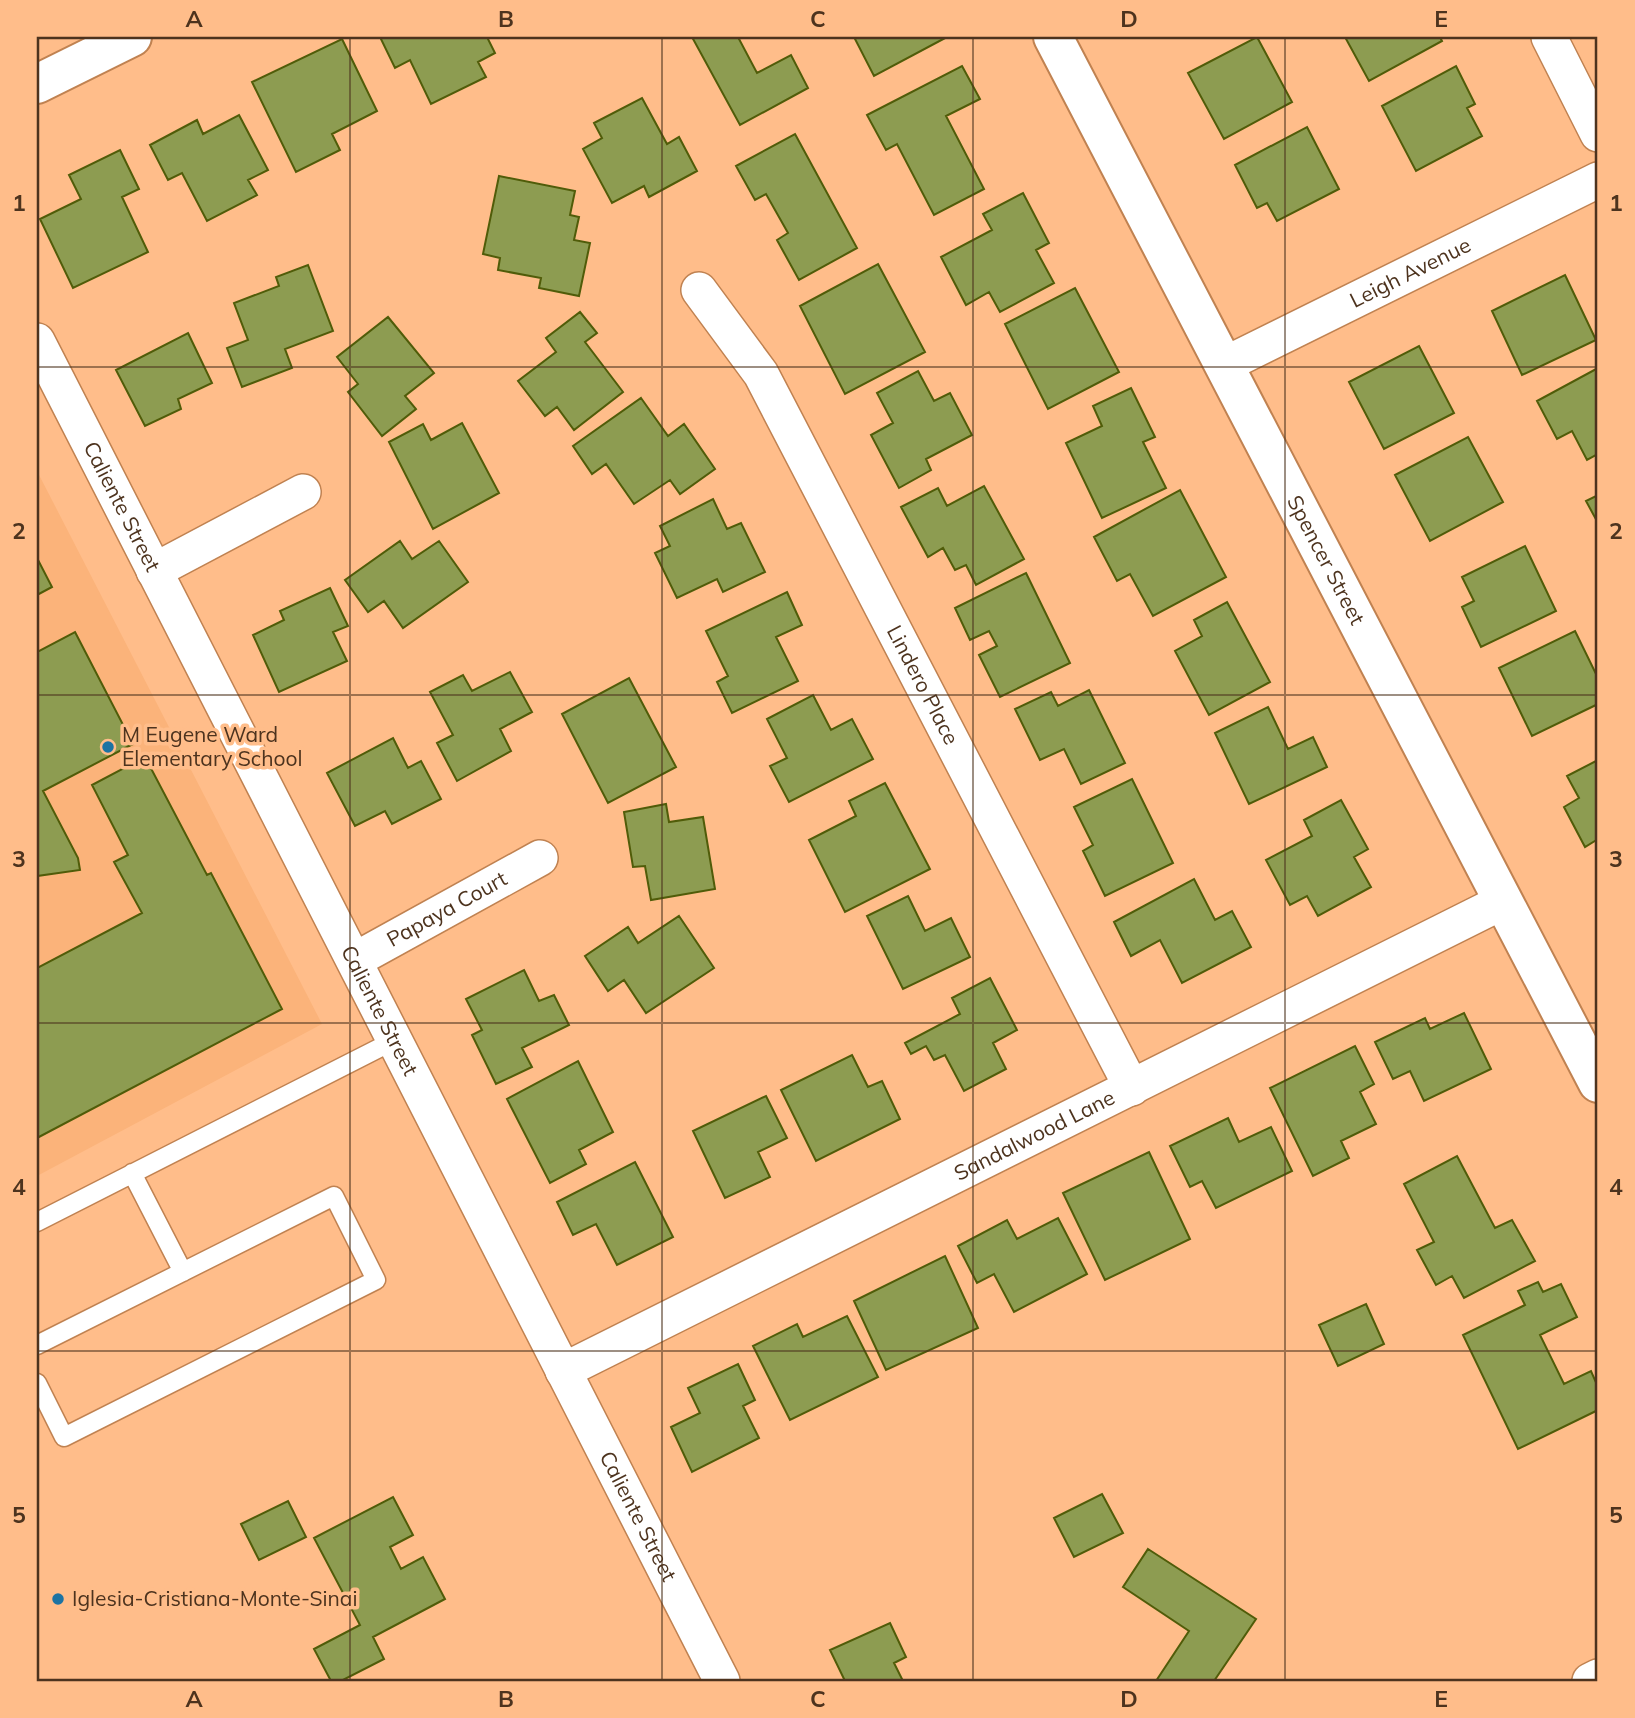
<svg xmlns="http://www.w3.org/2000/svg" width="1635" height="1718" viewBox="0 0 1635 1718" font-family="Mulish,sans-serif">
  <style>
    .built { fill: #fbb37a }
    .building { fill: #8d9c51; stroke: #505c09; stroke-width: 2 }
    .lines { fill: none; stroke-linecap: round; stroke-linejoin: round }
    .lane-casing { stroke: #c08251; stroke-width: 21 }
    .street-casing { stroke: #c08251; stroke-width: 38 }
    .secondary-casing { stroke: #c08251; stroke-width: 42 }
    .lane { stroke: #fff; stroke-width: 18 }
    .street { stroke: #fff; stroke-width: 35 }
    .secondary { stroke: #fff; stroke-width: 38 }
    .grid { fill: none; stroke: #4d331e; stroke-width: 2; stroke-opacity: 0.55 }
    .poi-dot { fill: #1c73a3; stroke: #ffbd8a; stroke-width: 2.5 }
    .labels { text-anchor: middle; stroke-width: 7; stroke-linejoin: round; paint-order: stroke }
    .street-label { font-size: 21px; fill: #4d331e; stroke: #ffbd8a }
    .poi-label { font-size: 21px; fill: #4d331e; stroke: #ffbd8a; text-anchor: start }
    .neatline { fill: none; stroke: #4d331e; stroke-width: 2.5 }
    .grid-label { font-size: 23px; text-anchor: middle; font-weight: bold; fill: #4d331e }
  </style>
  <rect width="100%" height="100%" fill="#ffbd8a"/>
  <path class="built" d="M37,471L322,1024L37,1176Z"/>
  <path class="building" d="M380,37H487L495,53L478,62L486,77L431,104L410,60L395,68Z
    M692,37H743L739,39L757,73L791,55L808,88L740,125Z
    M854,37H947L874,76Z
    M1257,37L1292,102L1224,139L1188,73Z
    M1345,37H1440L1442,41L1369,81Z
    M342,39L377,111L332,134L340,150L296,172L252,82Z
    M962,66L980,99L946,116L984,189L934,215L897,144L886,150L867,115Z
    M1456,66L1475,104L1467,108L1482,136L1416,171L1382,106Z
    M642,98L667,144L679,137L697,171L649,197L644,186L612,203L583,149L602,138L594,123Z
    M239,115L268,170L248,180L257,195L207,221L182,173L168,180L150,145L197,120L203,134Z
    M1307,127L1339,189L1277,221L1267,203L1257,208L1235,165Z
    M795,134L857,248L799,280L777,240L788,233L766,194L755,200L736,166Z
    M120,150L139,189L122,197L148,252L73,288L40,219L81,199L69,175Z
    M499,176L575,191L570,215L579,217L574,240L590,243L579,296L539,288L541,278L498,270L500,258L483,254Z
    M1023,193L1049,243L1036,250L1054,283L1000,312L989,292L966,305L941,257L992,230L983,214Z
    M878,264L925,352L845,394L800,306Z
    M308,265L333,331L285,349L292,368L242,387L227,348L248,340L234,303L279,286L276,277Z
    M1565,275L1596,340L1522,375L1492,311Z
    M1075,288L1119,372L1048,409L1005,324Z
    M580,312L597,333L585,342L623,392L574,430L557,407L545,416L518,381L556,352L546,338Z
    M388,317L434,373L405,396L416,409L382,436L348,392L358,384L337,357Z
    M188,333L212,383L178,399L181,409L145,426L116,370Z
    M1419,346L1454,413L1384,449L1349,382Z
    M1598,368V454L1587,460L1572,431L1557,439L1537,401Z
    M918,371L934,401L950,393L972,435L926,459L931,470L899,488L871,435L893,423L877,393Z
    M1131,388L1155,437L1143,442L1166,488L1102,518L1066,443L1102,426L1093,406Z
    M641,398L668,436L684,424L715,469L680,494L670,480L634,504L606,464L592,474L573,446Z
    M462,423L499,493L433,529L389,442L423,424L431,440Z
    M1468,437L1503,502L1430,541L1395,475Z
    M984,486L1024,559L976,585L966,565L955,570L943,548L928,557L901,507L938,488L947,506Z
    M1180,490L1226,577L1153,616L1130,574L1117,581L1094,537Z
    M1598,495V523L1586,501Z
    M713,499L727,529L741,523L765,572L723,592L717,579L677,598L655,553L670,546L660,526Z
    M400,541L412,559L439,541L468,582L403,628L384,601L368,612L345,580Z
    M1525,546L1556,611L1481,647L1462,607L1474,601L1462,577Z
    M37,558L52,587L37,595Z
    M1026,573L1070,663L1000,697L979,655L997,646L989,631L970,640L955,608Z
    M330,588L348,626L333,632L347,661L279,692L253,635L284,620L280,611Z
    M787,592L802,625L776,637L798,681L732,713L717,682L728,676L706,631Z
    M1227,602L1270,682L1209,715L1175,651L1202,636L1194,620Z
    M1575,631L1598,678V704L1532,736L1499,668Z
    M75,632L133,744L43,791L78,858L80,870L37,876V652Z
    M510,672L532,712L500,729L511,751L457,781L437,743L453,735L430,692L463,675L472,691Z
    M629,678L676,767L608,803L562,714Z
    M1089,690L1125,763L1081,784L1064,749L1040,760L1015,709L1051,692L1058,706Z
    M813,695L831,730L852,719L873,759L789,802L770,766L787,758L767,719Z
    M1268,707L1288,749L1313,737L1327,767L1249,804L1215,733Z
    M393,738L408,768L421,761L441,799L392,824L385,811L355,826L327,773Z
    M145,757L207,875L211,873L282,1009L37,1138V968L142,913L114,862L128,855L92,785Z
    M1598,760V839L1585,847L1564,807L1579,798L1567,776Z
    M1132,779L1173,863L1105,896L1083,851L1093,845L1074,807Z
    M885,783L930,869L845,912L809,840L856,816L849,801Z
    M1341,800L1368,849L1354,857L1371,887L1318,916L1307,896L1290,905L1266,860L1312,836L1304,820Z
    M666,804L669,822L703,817L715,889L651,900L645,866L633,867L624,812Z
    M1194,879L1215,920L1232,911L1251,947L1182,983L1160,940L1131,956L1114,922Z
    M908,896L925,931L951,918L970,957L903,989L867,916Z
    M679,916L714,968L646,1013L624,980L608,991L585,956L628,927L638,943Z
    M524,970L539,1001L554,995L569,1025L522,1048L532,1067L496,1084L472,1035L482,1030L466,999Z
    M990,978L1017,1030L993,1043L1006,1069L964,1091L945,1055L934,1060L926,1046L911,1054L905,1043L960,1014L952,998Z
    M1464,1013L1491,1069L1424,1101L1410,1071L1393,1079L1375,1042L1425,1018L1430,1029Z
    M1355,1046L1374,1084L1360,1092L1376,1124L1341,1141L1349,1158L1313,1176L1270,1088Z
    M852,1055L868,1087L882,1081L900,1119L816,1161L781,1090Z
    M578,1061L613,1132L579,1150L586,1164L550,1183L507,1099Z
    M766,1096L787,1138L758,1152L770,1177L725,1198L693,1131Z
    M1228,1118L1239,1142L1271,1127L1292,1171L1216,1208L1202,1181L1190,1187L1170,1146Z
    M1149,1152L1190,1239L1105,1280L1063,1193Z
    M1457,1156L1495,1228L1512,1220L1535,1261L1464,1298L1452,1276L1436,1285L1417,1250L1434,1242L1404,1184Z
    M635,1162L673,1237L617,1265L596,1224L573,1235L557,1202Z
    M1058,1218L1087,1274L1014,1312L994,1274L977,1283L958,1246L1007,1220L1017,1239Z
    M945,1256L978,1328L886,1370L854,1301Z
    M1538,1282L1543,1292L1561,1284L1577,1317L1540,1335L1564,1384L1591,1371L1598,1387V1410L1518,1449L1463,1335L1525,1305L1518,1291Z
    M1366,1304L1384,1344L1338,1366L1319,1325Z
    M847,1316L878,1377L790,1420L753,1346L797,1324L803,1337Z
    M738,1364L755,1400L743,1406L759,1438L692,1472L671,1427L700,1413L688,1388Z
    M1102,1494L1123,1533L1074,1557L1054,1518Z
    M393,1497L413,1535L390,1547L401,1569L423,1557L445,1599L373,1637L384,1659L341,1681H331L314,1649L360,1625L314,1538Z
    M288,1501L306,1537L259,1560L241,1524Z
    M1148,1549L1256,1619L1214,1681H1156L1189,1631L1123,1587Z
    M890,1623L906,1657L894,1663L903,1681H845L830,1650Z"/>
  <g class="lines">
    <defs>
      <path id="lane" d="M132,1173L183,1272
        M37,1222L395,1040
        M37,1345L334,1196L376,1280L64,1437L37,1383"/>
      <g id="street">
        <path d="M1549,37L1598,134"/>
        <path id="s1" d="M699,290L761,374L1132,1088"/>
        <path id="s2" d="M37,341L722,1681"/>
        <path id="s3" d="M1224,365L1598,180"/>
        <path d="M154,571L303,492"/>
        <path id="s4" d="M355,960L540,858"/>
        <path id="s5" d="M563,1371L1504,901"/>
        <path d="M1590,1681L1598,1677"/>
      </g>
      <g id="secondary">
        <path id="s6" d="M1053,37L1598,1083"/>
        <path d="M37,84L132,37"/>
      </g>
    </defs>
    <use href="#lane" class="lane-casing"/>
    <use href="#street" class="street-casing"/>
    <use href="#secondary" class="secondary-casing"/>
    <use href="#lane" class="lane"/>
    <use href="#street" class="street"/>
    <use href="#secondary" class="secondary"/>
  </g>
  <path class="grid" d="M350,37V1681M662,37V1681M973,37V1681M1285,37V1681M37,367H1598M37,695H1598M37,1023H1598M37,1351H1598"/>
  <g class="poi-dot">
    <circle cx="108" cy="747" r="7"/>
    <circle cx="58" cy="1599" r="7"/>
  </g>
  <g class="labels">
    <g class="street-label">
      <text dy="7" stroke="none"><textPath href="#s3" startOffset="208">Leigh Avenue</textPath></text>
      <text dy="7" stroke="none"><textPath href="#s2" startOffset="186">Caliente Street</textPath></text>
      <text dy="7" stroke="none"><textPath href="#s6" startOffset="590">Spencer Street</textPath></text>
      <text dy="7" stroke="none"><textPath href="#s1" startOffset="455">Lindero Place</textPath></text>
      <text dy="7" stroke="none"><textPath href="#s4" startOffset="105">Papaya Court</textPath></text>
      <text dy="7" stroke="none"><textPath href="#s2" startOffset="752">Caliente Street</textPath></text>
      <text dy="7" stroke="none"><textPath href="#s5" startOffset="527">Sandalwood Lane</textPath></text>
      <text dy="7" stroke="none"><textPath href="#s2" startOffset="1320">Caliente Street</textPath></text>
    </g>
    <g class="poi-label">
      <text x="122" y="742">M Eugene Ward<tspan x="122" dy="24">Elementary School</tspan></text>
      <text x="72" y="1606">Iglesia-Cristiana-Monte-Sinai</text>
    </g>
  </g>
  <rect width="1635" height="1718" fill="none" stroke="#ffbd8a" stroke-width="77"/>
  <rect x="38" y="38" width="1558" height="1642" class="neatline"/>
  <g class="grid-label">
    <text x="194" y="27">A</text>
    <text x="506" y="27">B</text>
    <text x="818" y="27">C</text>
    <text x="1129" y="27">D</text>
    <text x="1441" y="27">E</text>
    <text x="19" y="211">1</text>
    <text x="1616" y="211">1</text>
    <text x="19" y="539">2</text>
    <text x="1616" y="539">2</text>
    <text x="19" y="867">3</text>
    <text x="1616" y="867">3</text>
    <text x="19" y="1195">4</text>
    <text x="1616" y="1195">4</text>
    <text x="19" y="1523">5</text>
    <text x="1616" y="1523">5</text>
    <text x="194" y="1707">A</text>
    <text x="506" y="1707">B</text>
    <text x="818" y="1707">C</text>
    <text x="1129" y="1707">D</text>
    <text x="1441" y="1707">E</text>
  </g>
</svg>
